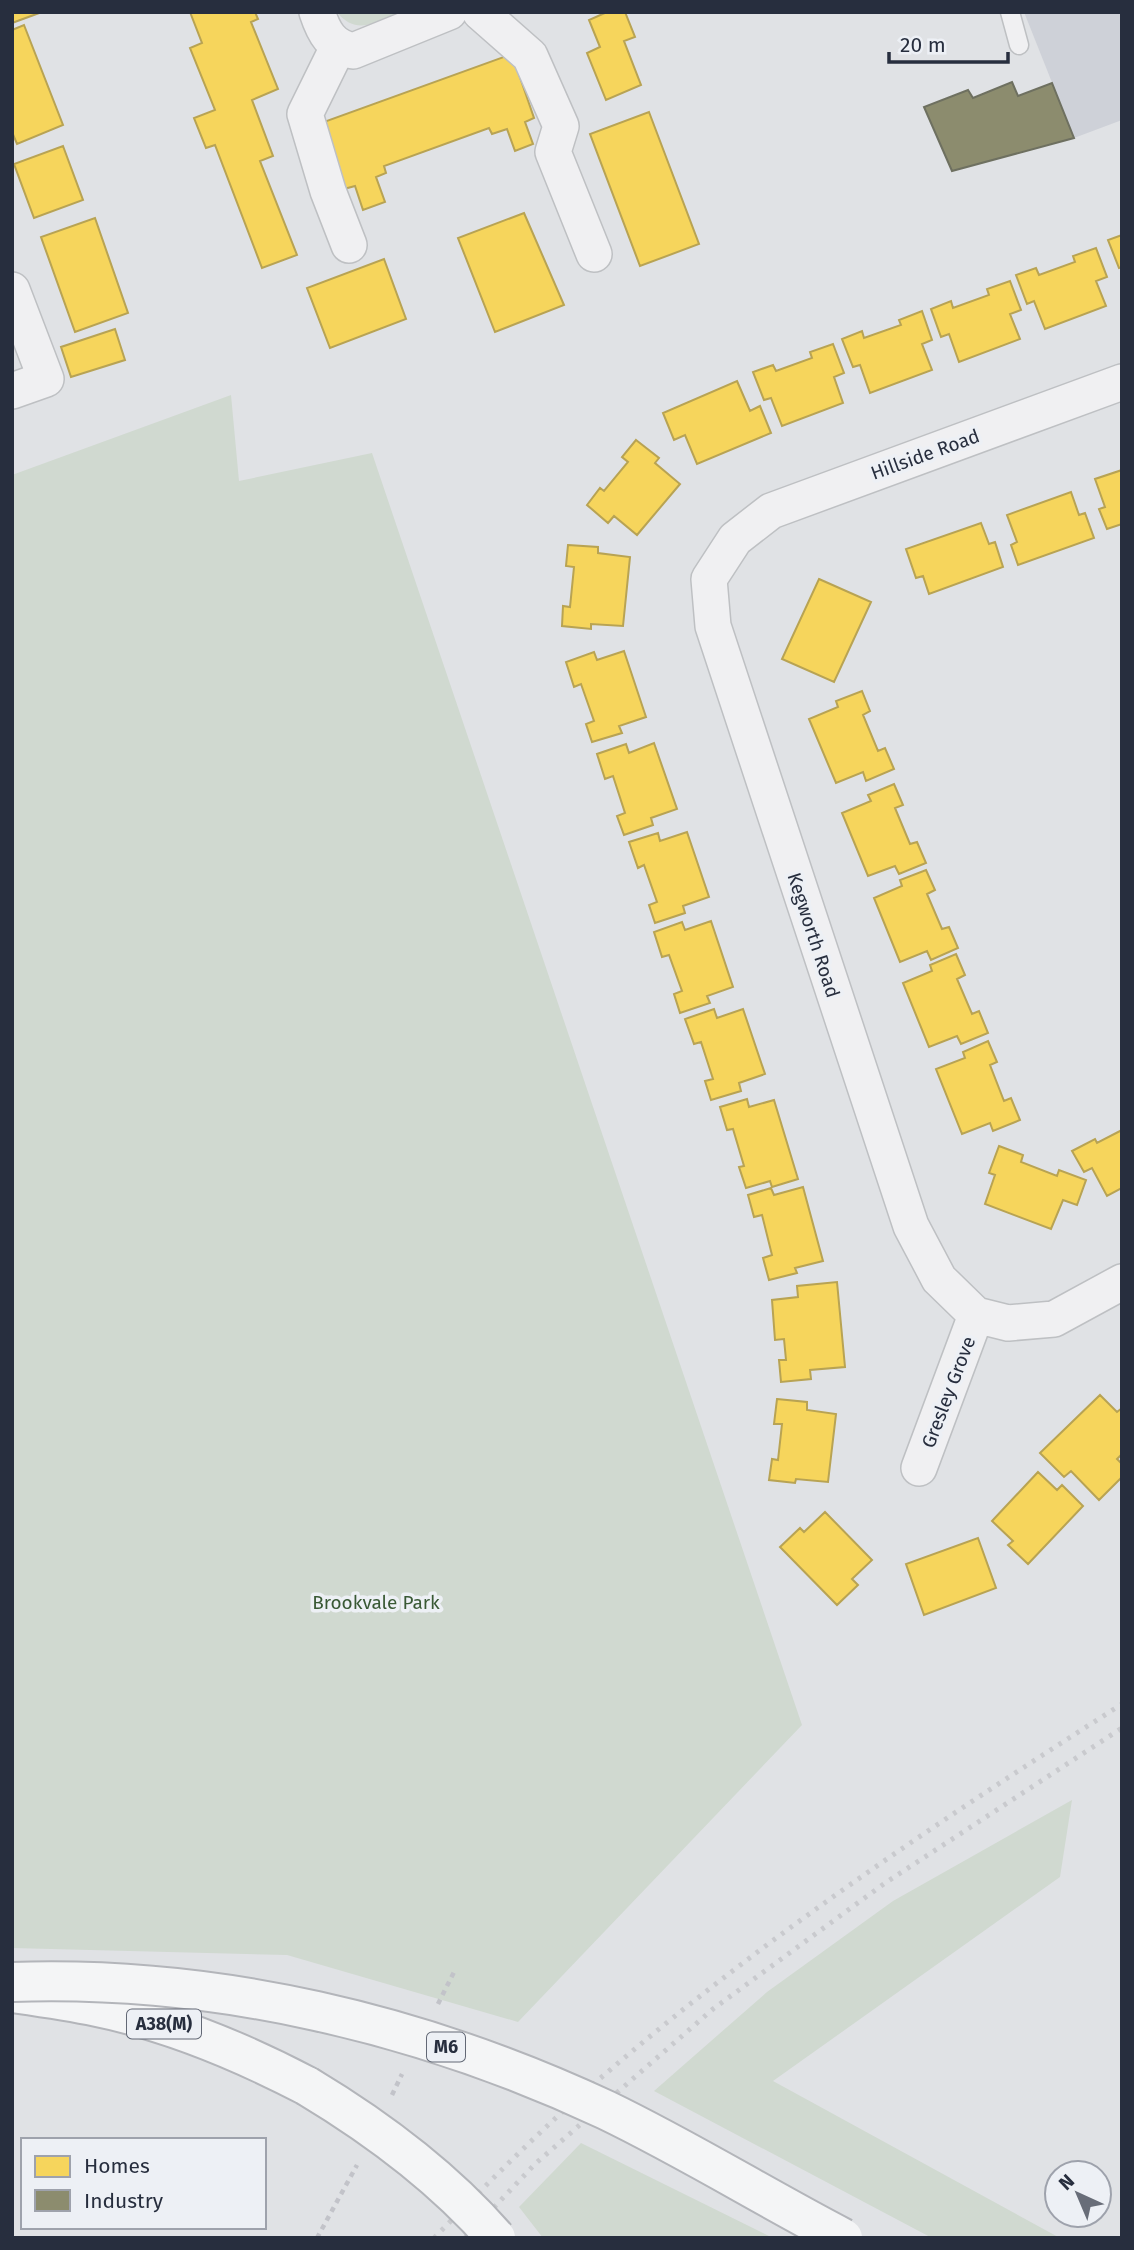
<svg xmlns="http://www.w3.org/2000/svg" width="1134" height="2250" viewBox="0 0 1134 2250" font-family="'Fira Sans',sans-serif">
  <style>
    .built { fill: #ced1d8 }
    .green { fill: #d0d9d0 }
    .homes { fill: #f6d55c; stroke: #b8a353; stroke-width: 2 }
    .industry { fill: #8c8c6e; stroke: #6e7060; stroke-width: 2 }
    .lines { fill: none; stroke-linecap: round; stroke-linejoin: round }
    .service-casing { stroke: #bec0c3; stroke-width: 21 }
    .minor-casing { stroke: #bec0c3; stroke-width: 38 }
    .motorway-casing { stroke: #b3b5ba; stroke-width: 42 }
    .path { stroke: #c2c3c9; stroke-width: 4.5; stroke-dasharray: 5 5; stroke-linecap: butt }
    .service { stroke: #f0f0f2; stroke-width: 18 }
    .minor { stroke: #f0f0f2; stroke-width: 35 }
    .motorway { stroke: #f4f5f6; stroke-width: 38 }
    .rail { stroke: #c9cace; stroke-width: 5; stroke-dasharray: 3.5 7; stroke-linecap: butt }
    .motorway-bridge-casing { stroke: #b3b5ba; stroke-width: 42; stroke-linecap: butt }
    .motorway-bridge { stroke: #f4f5f6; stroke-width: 38 }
    .labels { text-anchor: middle; stroke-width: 7; stroke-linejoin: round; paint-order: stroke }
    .shield { fill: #edf0f5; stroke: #626875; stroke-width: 2 }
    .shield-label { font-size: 18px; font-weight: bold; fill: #272e3e }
    .street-label { font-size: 19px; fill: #272e3e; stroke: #edf0f5 }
    .park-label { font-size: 19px; fill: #395935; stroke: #edf0f5 }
  </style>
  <rect width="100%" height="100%" fill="#e0e2e5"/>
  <path class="built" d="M1024,12H1122V120L1074,138Z"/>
  <path class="green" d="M337,12H403C379,21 356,37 337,12Z
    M231,395L239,481L372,453L802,1725L518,2022L287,1955L12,1948V475Z
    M1072,1800L1060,1877L773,2081L1060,2238H932L654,2091L767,1992L893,1901Z
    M581,2143L773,2238H543L519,2207Z"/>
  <path class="homes" d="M12,12H42L12,23Z
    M190,12H255L258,19L251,22L278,89L252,100L273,156L260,161L297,255L262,268L215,145L206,148L194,118L215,110L190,48L202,43Z
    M607,12H625L635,37L624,41L641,85L606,100L587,53L600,47L589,20Z
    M24,25L63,125L17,144L12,132V30Z
    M512,54L534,118L525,122L533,144L515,151L507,129L492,134L489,128L384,166L386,173L376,177L385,202L363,210L355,186L344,189L321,123Z
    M649,112L699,244L640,266L590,134Z
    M63,146L83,200L34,218L14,164Z
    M524,213L564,305L495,332L458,238Z
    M95,218L128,313L75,332L41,237Z
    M1122,235V267L1119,268L1108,240Z
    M1096,248L1107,277L1096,281L1106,306L1045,329L1034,301L1027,304L1016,275L1036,268L1039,275L1075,262L1073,256Z
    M384,259L406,319L330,348L307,288Z
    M1010,281L1021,310L1010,314L1020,339L959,362L949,334L941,337L931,309L951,301L953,308L989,295L987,289Z
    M922,311L932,340L922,344L932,370L870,393L860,365L853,367L842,339L862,331L864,338L901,325L899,320Z
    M115,329L125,360L71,377L61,347Z
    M833,344L844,373L834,377L843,403L782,426L771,398L764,400L753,372L773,365L776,371L812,358L810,352Z
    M737,381L750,411L760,406L771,433L697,464L685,435L674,440L663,413Z
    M636,440L659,458L655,463L680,484L637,535L614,516L608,523L587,505L600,488L604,491L628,462L622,457Z
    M1122,470V524L1107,529L1099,509L1105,507L1095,479Z
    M1071,492L1079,515L1085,513L1094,538L1018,565L1011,545L1017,542L1007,515Z
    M981,523L989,544L995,542L1003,567L929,594L923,576L916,578L906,549Z
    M568,545L598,547V553L630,557L623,626L591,624V629L562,626L563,606L570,607L574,567L566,566Z
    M819,579L871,602L834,682L782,659Z
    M624,651L646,717L619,726L622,733L592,742L586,724L594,721L581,684L574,687L566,662L594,652L597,660Z
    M862,691L870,711L863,715L878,751L885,748L894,769L866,781L863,772L836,783L809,719L838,707L836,701Z
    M654,743L677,809L651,818L653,825L624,835L617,816L625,813L613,776L605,779L597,754L626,744L629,753Z
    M894,784L903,805L895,808L910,844L917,842L926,863L899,874L895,866L868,876L842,813L871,801L868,795Z
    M687,832L709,897L683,906L685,913L655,923L649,905L657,902L644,865L638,868L629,842L658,833L660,841Z
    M926,870L935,890L927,894L942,929L949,927L958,948L931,960L927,951L900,962L874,898L902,886L900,880Z
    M711,921L733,987L707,996L710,1003L680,1013L674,994L682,991L669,955L662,957L654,932L682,922L685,930Z
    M956,954L965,975L957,979L972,1014L979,1011L988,1033L961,1044L957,1036L929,1047L903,983L932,971L930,965Z
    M714,1009L717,1018L743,1009L765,1074L739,1083L741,1091L711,1100L705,1081L713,1079L701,1042L694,1044L685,1019Z
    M988,1041L997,1062L990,1065L1004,1101L1011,1098L1020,1120L993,1131L990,1123L962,1134L936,1069L965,1058L963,1052Z
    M747,1099L749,1107L774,1100L798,1179L772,1187L770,1181L746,1188L739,1167L744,1166L733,1129L727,1130L720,1107Z
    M1122,1130V1188L1107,1196L1092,1168L1084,1172L1072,1151L1095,1139L1097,1143Z
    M999,1146L1023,1155L1021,1162L1057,1176L1059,1170L1086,1180L1077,1205L1063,1200L1051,1229L985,1204L995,1175L989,1173Z
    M803,1187L823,1261L795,1268L797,1273L769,1280L763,1258L772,1255L762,1215L754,1217L748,1195L771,1188L774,1195Z
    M837,1282L845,1367L810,1370L811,1379L781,1382L779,1360H786L784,1339L775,1340L772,1300L798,1297L797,1286Z
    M1100,1395L1117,1412L1122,1408V1454L1117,1459L1122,1464V1477L1099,1500L1071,1471L1064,1477L1040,1453Z
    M777,1399L807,1402V1410L836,1414L828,1482L796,1479L795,1483L769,1480L772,1459L778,1460L782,1424H774Z
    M1038,1472L1057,1490L1062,1485L1083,1506L1028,1564L1008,1545L1013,1541L992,1521Z
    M825,1512L872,1560L852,1579L858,1585L837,1605L780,1547L800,1528L804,1532Z
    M978,1538L996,1588L924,1615L906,1564Z"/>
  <path class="industry" d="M1012,82L1018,96L1052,83L1074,138L952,171L924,107L968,90L973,98Z"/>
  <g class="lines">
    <defs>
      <path id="service" d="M1010,12L1019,45"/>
      <path id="minor" d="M317,12C324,33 331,46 353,51L449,12
        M480,12L530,56L561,126L553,152L594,254
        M338,47L305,114L328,191L349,245
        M12,290L46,379L12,391
        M976,1315L939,1279L911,1226L713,626L709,579L735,539L771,511L1122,382
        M976,1315L1008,1323L1054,1319L1122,1282
        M919,1468L976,1315"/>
      <path id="motorway" d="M12,1993C40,1997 69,2001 97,2007C171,2022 240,2051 307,2086"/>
    </defs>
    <use href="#service" class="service-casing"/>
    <use href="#minor" class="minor-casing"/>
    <use href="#motorway" class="motorway-casing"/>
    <path class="path" d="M438,2004L454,1972
      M392,2095L402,2074
      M317,2238L357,2165"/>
    <use href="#service" class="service"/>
    <use href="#minor" class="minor"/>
    <use href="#motorway" class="motorway"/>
    <path class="rail" d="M434,2238C491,2180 548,2122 610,2070C770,1933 945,1817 1122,1704
      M465,2238L535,2164L713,2009L885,1883L1122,1728"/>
    <defs>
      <path id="motorway-bridge" d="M12,1982C217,1975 422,2024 606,2110C687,2149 764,2197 843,2238
        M307,2086C377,2128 442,2176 496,2238"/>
    </defs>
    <use href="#motorway-bridge" class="motorway-bridge-casing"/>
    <use href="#motorway-bridge" class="motorway-bridge"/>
  </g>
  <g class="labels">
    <g class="shield">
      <rect x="127" y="2009.5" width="74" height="29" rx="5"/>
      <rect x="427" y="2032.5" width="38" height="29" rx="5"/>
    </g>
    <g class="shield-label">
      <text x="164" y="2030">A38(M)</text>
      <text x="446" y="2053">M6</text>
    </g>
    <g class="street-label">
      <text transform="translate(925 454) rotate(-20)" y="7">Hillside Road</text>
      <text transform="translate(814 935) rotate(72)" y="7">Kegworth Road</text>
      <text transform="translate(948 1392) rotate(-69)" y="7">Gresley Grove</text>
    </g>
    <g class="park-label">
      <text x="376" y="1609">Brookvale Park</text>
    </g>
  </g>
  <rect width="1134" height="2250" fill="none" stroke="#272e3e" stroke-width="28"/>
  <rect x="21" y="2138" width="245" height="91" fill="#edf0f5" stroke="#9ea2ac" stroke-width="2"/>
  <rect x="35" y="2156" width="35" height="21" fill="#f6d55c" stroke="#9ea2ac" stroke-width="2"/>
  <text x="84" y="2173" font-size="21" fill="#272e3e">Homes</text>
  <rect x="35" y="2190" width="35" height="21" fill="#8c8c6e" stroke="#9ea2ac" stroke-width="2"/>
  <text x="84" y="2208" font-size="21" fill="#272e3e">Industry</text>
  <g transform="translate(1078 2194) rotate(316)"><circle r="33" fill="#edf0f5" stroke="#9ea2ac" stroke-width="2"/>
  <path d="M0-5L12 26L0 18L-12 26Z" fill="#686d78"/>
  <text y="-10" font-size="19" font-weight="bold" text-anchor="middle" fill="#272e3e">N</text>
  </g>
  <path d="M889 52v10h119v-10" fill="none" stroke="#272e3e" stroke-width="3.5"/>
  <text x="900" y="52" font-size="21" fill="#272e3e" stroke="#edf0f5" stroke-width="5" paint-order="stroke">20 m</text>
</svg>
